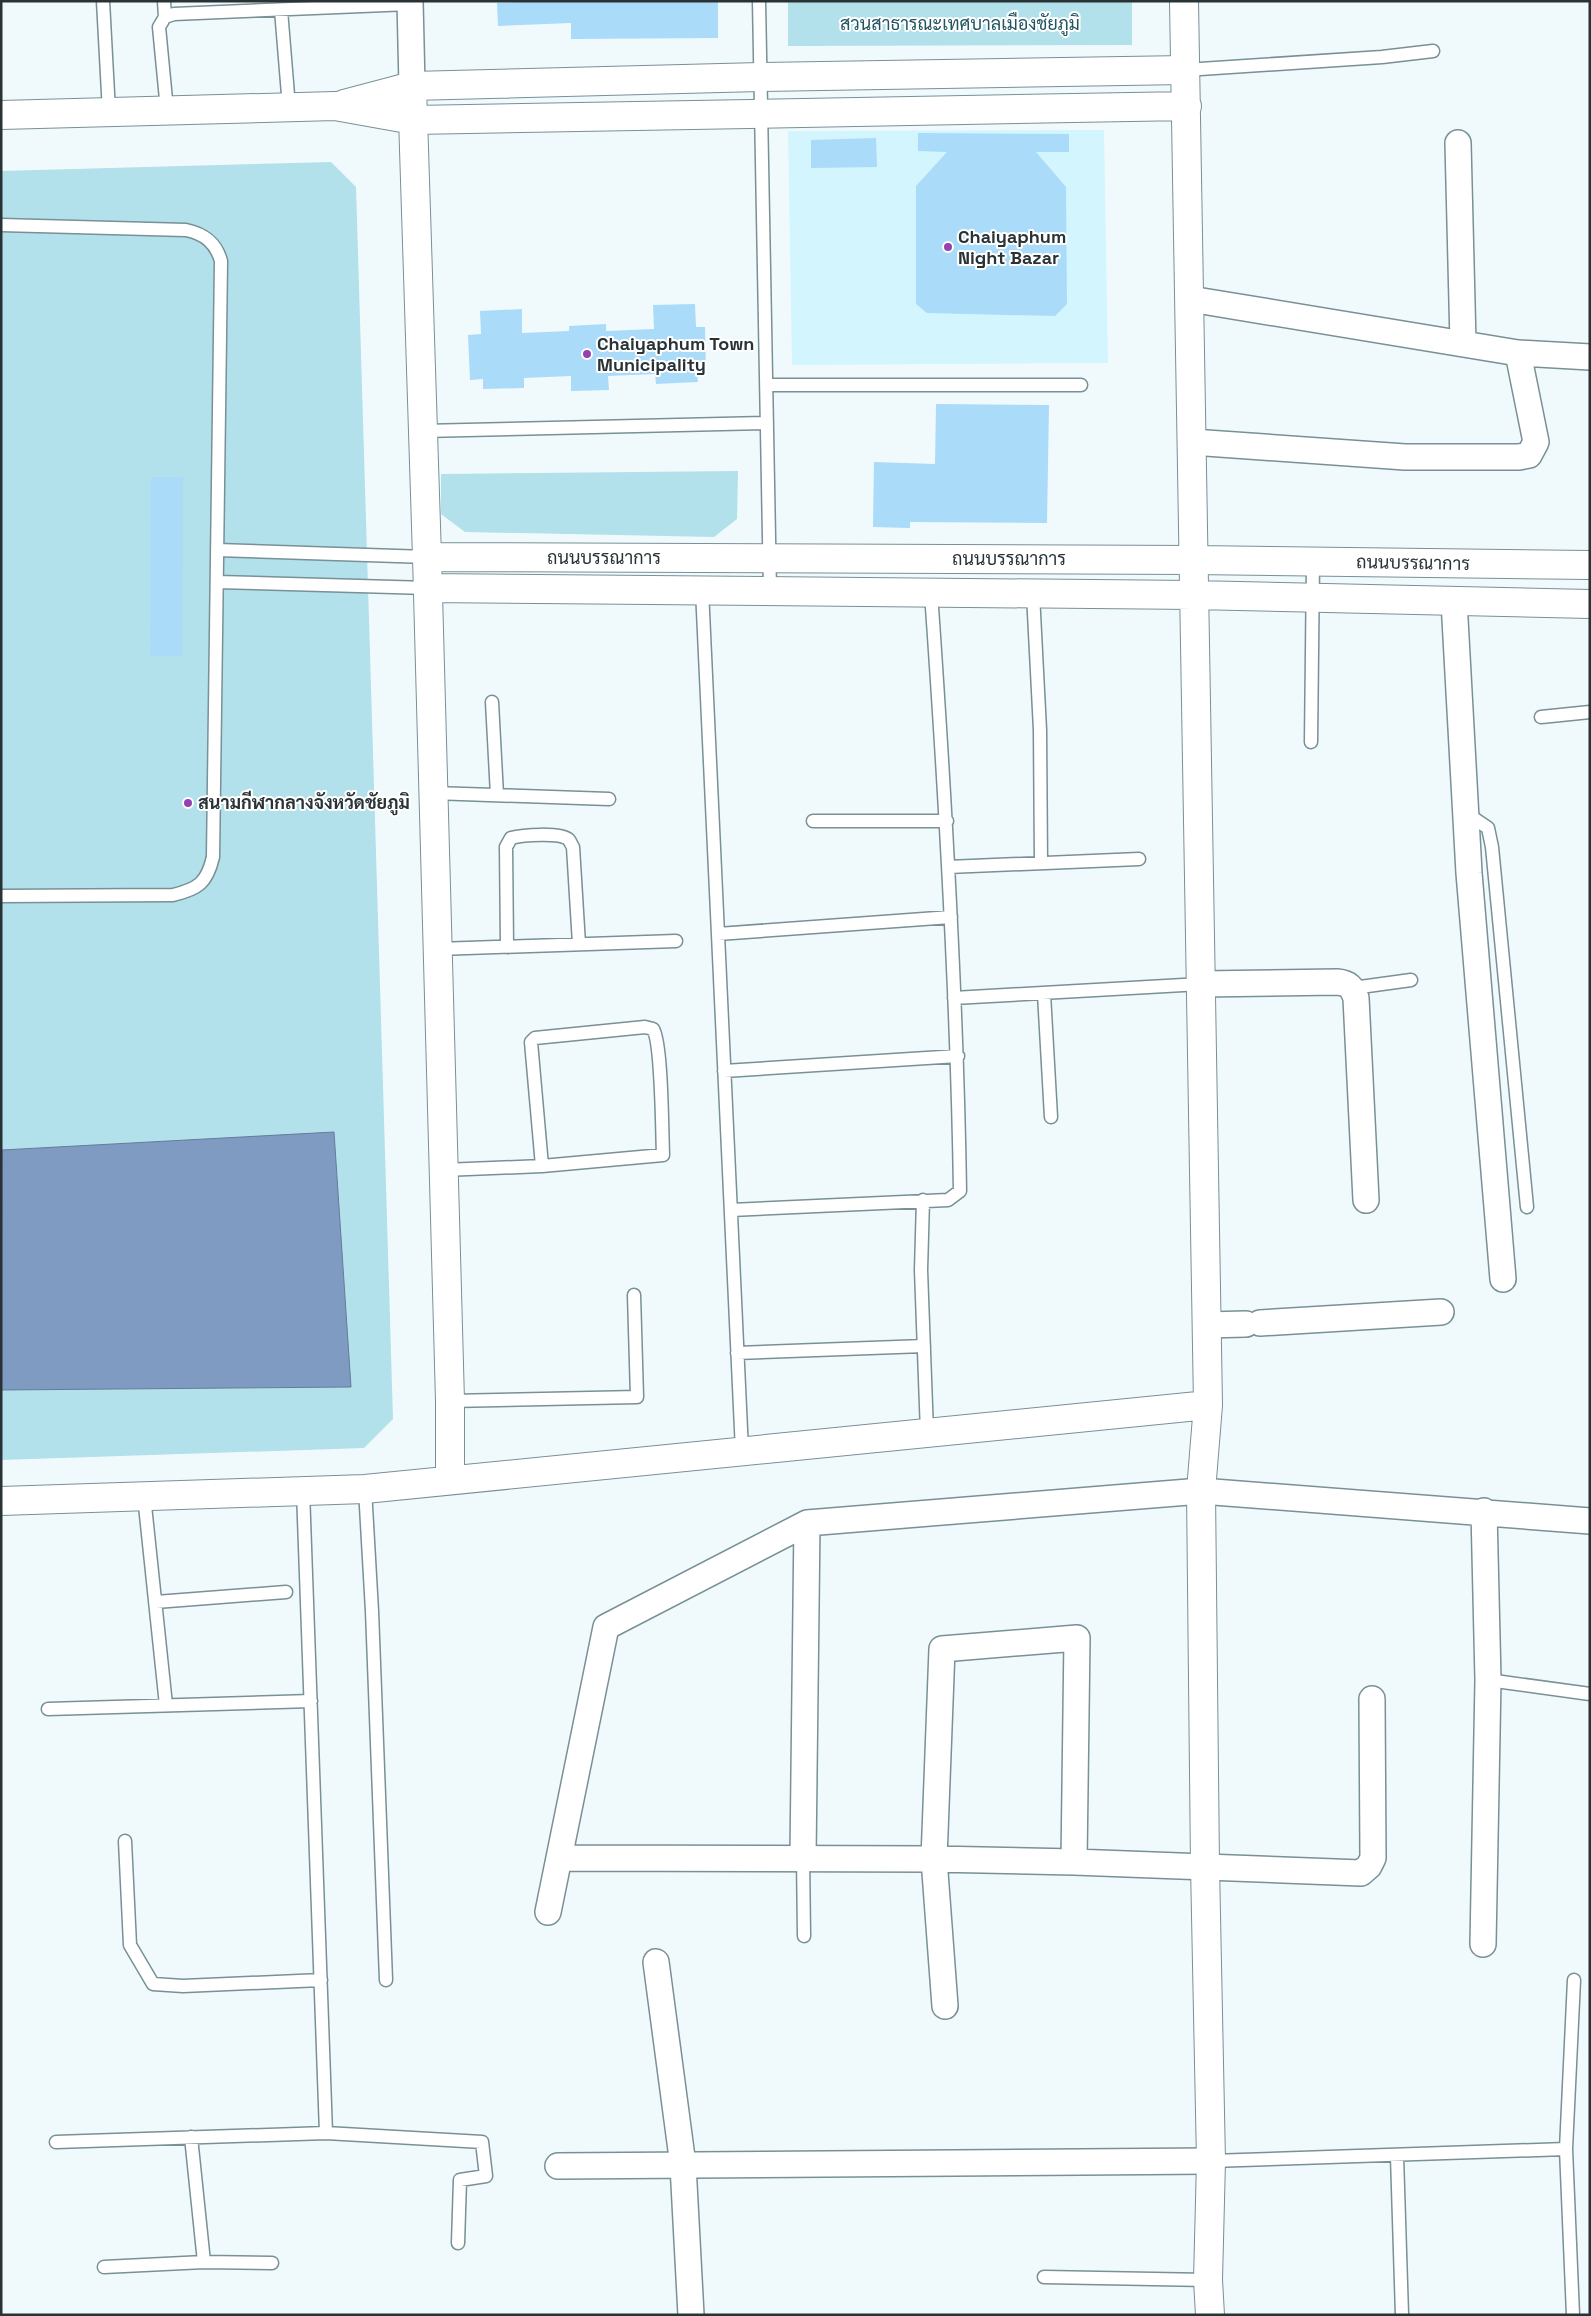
<svg xmlns="http://www.w3.org/2000/svg" width="1591" height="2316" viewBox="0 0 1591 2316" font-family="'Space Grotesk',Sarabun,sans-serif">
  <style>
    .built { fill: #d2f5fe }
    .green { fill: #b2e0eb }
    .water { fill: #7f9bc2; stroke: #657c98 }
    .building { fill: #aadbf9 }
    .lines { fill: none; stroke-linecap: round; stroke-linejoin: round }
    .lane-casing { stroke: #789096; stroke-width: 15 }
    .street-casing { stroke: #789096; stroke-width: 28 }
    .secondary-casing { stroke: #789096; stroke-width: 30 }
    .lane { stroke: #fff; stroke-width: 12 }
    .street { stroke: #fff; stroke-width: 25 }
    .secondary { stroke: #fff; stroke-width: 28 }
    .poi-dot { fill: #9541af; stroke: #fff; stroke-width: 2 }
    .labels { text-anchor: middle; stroke-width: 4; stroke-linejoin: round; paint-order: stroke }
    .park-label { font-size: 18px; fill: #225561; stroke: #fff }
    .poi-label { font-size: 18px; font-weight: bold; fill: #293336; stroke: #fff; text-anchor: start }
    .street-label { font-size: 18px; fill: #293336; stroke: #fff }
  </style>
  <rect width="100%" height="100%" fill="#f0fafd"/>
  <path class="built" d="M1104,130L1108,363L792,365L788,131Z"/>
  <path class="green" d="M788,1H1132V45L788,46Z
    M331,162L356,187L393,1419L364,1448L1,1460V171Z
    M738,471L737,519L714,537L465,532L441,514V474Z"/>
  <path class="water" d="M334,1132L351,1387L1,1390L2,1150Z"/>
  <path class="building" d="M539,1H718V38L571,39V23L498,26L497,3Z
    M918,133L1069,134V152H1036L1066,187L1067,304L1055,316L927,313L916,304V186L947,152L918,151Z
    M876,138L877,167L811,168V140Z
    M695,304L696,327H705L706,373H697L698,382L656,384L655,374L608,376L609,390L571,391V376L524,378V388L483,389V379L470,380L468,335L481,334L480,311L522,309V333L569,331V326L606,324V331L654,329L653,305Z
    M936,404L1049,405L1047,523L910,522V528L873,527L874,462L935,464Z
    M151,477H183L182,656H150Z"/>
  <g class="lines">
    <defs>
      <path id="lane" d="M103,1L109,112
        M164,1L165,17
        M759,1L770,591
        M281,10L289,107
        M1185,70L1382,57L1433,51
        M167,110L159,27L165,17L174,14L410,4
        M1,225L186,230C205,234 216,243 221,261L213,857C207,883 198,889 173,895L1,896
        M766,385H1081
        M423,431L767,423
        M217,550L427,557
        M217,582L428,588
        M702,590L742,1451
        M1033,594L1040,730L1041,863
        M492,702L497,795
        M1541,717L1590,712
        M1311,742L1313,562
        M433,793L609,799
        M1466,813L1488,828L1492,847L1527,1207
        M813,821H947
        M948,867L1139,859
        M718,934L951,917
        M507,947L506,847L511,838C522,835 561,832 569,840C570,841 572,846 573,847L579,944
        M438,949L676,941
        M1353,988L1411,980
        M1044,994L1051,1117
        M954,998L1201,984
        M724,1071L958,1056
        M444,1170L542,1166L663,1155C662,1133 662,1043 653,1029L645,1027L535,1038L531,1042L542,1166
        M923,1200L921,1270L927,1433
        M731,1210L948,1200L960,1191C957,992 945,792 931,593
        M737,1353L924,1346
        M450,1401L637,1397L634,1295
        M365,1489L372,1611L386,1980
        M303,1491L326,2133
        M144,1496L166,1705
        M156,1602L286,1592
        M1488,1680L1590,1694
        M48,1709L311,1701
        M125,1841L130,1945L153,1984L183,1986L321,1980
        M803,1857L804,1936
        M191,2137L204,2262L272,2263
        M56,2142L326,2133L482,2142L486,2176L460,2180L458,2243
        M1566,2149L1574,1980
        M1397,2156L1402,2315
        M1211,2161L1566,2149L1573,2315
        M104,2267L204,2262
        M1044,2277L1208,2280"/>
      <path id="street" d="M410,1L412,86
        M1458,143L1463,343
        M1190,299L1518,353L1590,357
        M1192,442L1405,457H1519L1529,455L1536,442L1518,353
        M1454,601L1469,873L1503,1279
        M1201,984L1337,982C1349,983 1352,987 1356,998L1366,1200
        M1260,1323L1441,1312
        M1206,1325L1246,1324
        M803,1857L807,1523
        M559,1858L934,1859L1074,1862L1361,1873L1369,1866L1373,1858L1372,1699
        M548,1912L606,1627L807,1523L1201,1491L1590,1521
        M1483,1944L1488,1680L1484,1511
        M656,1962L683,2165L691,2315
        M945,2006L934,1859L942,1649L1077,1638L1074,1862
        M558,2166L1211,2161"/>
      <path id="secondary" d="M1184,1L1208,1405L1201,1491L1205,1866L1211,2161L1208,2280L1210,2315
        M412,86L427,557L450,1401V1480
        M344,104L412,86L760,77L1185,70
        M1,115L335,106L413,120L1187,106
        M427,557L1194,560L1590,565
        M428,588L1194,595L1590,604
        M1,1501L365,1489L1208,1405"/>
    </defs>
    <use href="#lane" class="lane-casing"/>
    <use href="#street" class="street-casing"/>
    <use href="#secondary" class="secondary-casing"/>
    <use href="#lane" class="lane"/>
    <use href="#street" class="street"/>
    <use href="#secondary" class="secondary"/>
  </g>
  <g class="poi-dot">
    <circle cx="948" cy="247" r="5"/>
    <circle cx="587" cy="354" r="5"/>
    <circle cx="188" cy="803" r="5"/>
  </g>
  <g class="labels">
    <g class="park-label">
      <text x="960" y="30">สวนสาธารณะเทศบาลเมืองชัยภูมิ</text>
    </g>
    <g class="poi-label">
      <text x="958" y="243">Chaiyaphum<tspan x="958" dy="21">Night Bazar</tspan></text>
      <text x="597" y="350">Chaiyaphum Town<tspan x="597" dy="21">Municipality</tspan></text>
      <text x="198" y="809">สนามกีฬากลางจังหวัดชัยภูมิ</text>
    </g>
    <g class="street-label">
      <text x="604" y="564">ถนนบรรณาการ</text>
      <text x="1009" y="565">ถนนบรรณาการ</text>
      <text transform="translate(1413 563) rotate(1)" y="6">ถนนบรรณาการ</text>
    </g>
  </g>
  <rect width="1591" height="2316" fill="none" stroke="#293336" stroke-width="5"/>
</svg>
